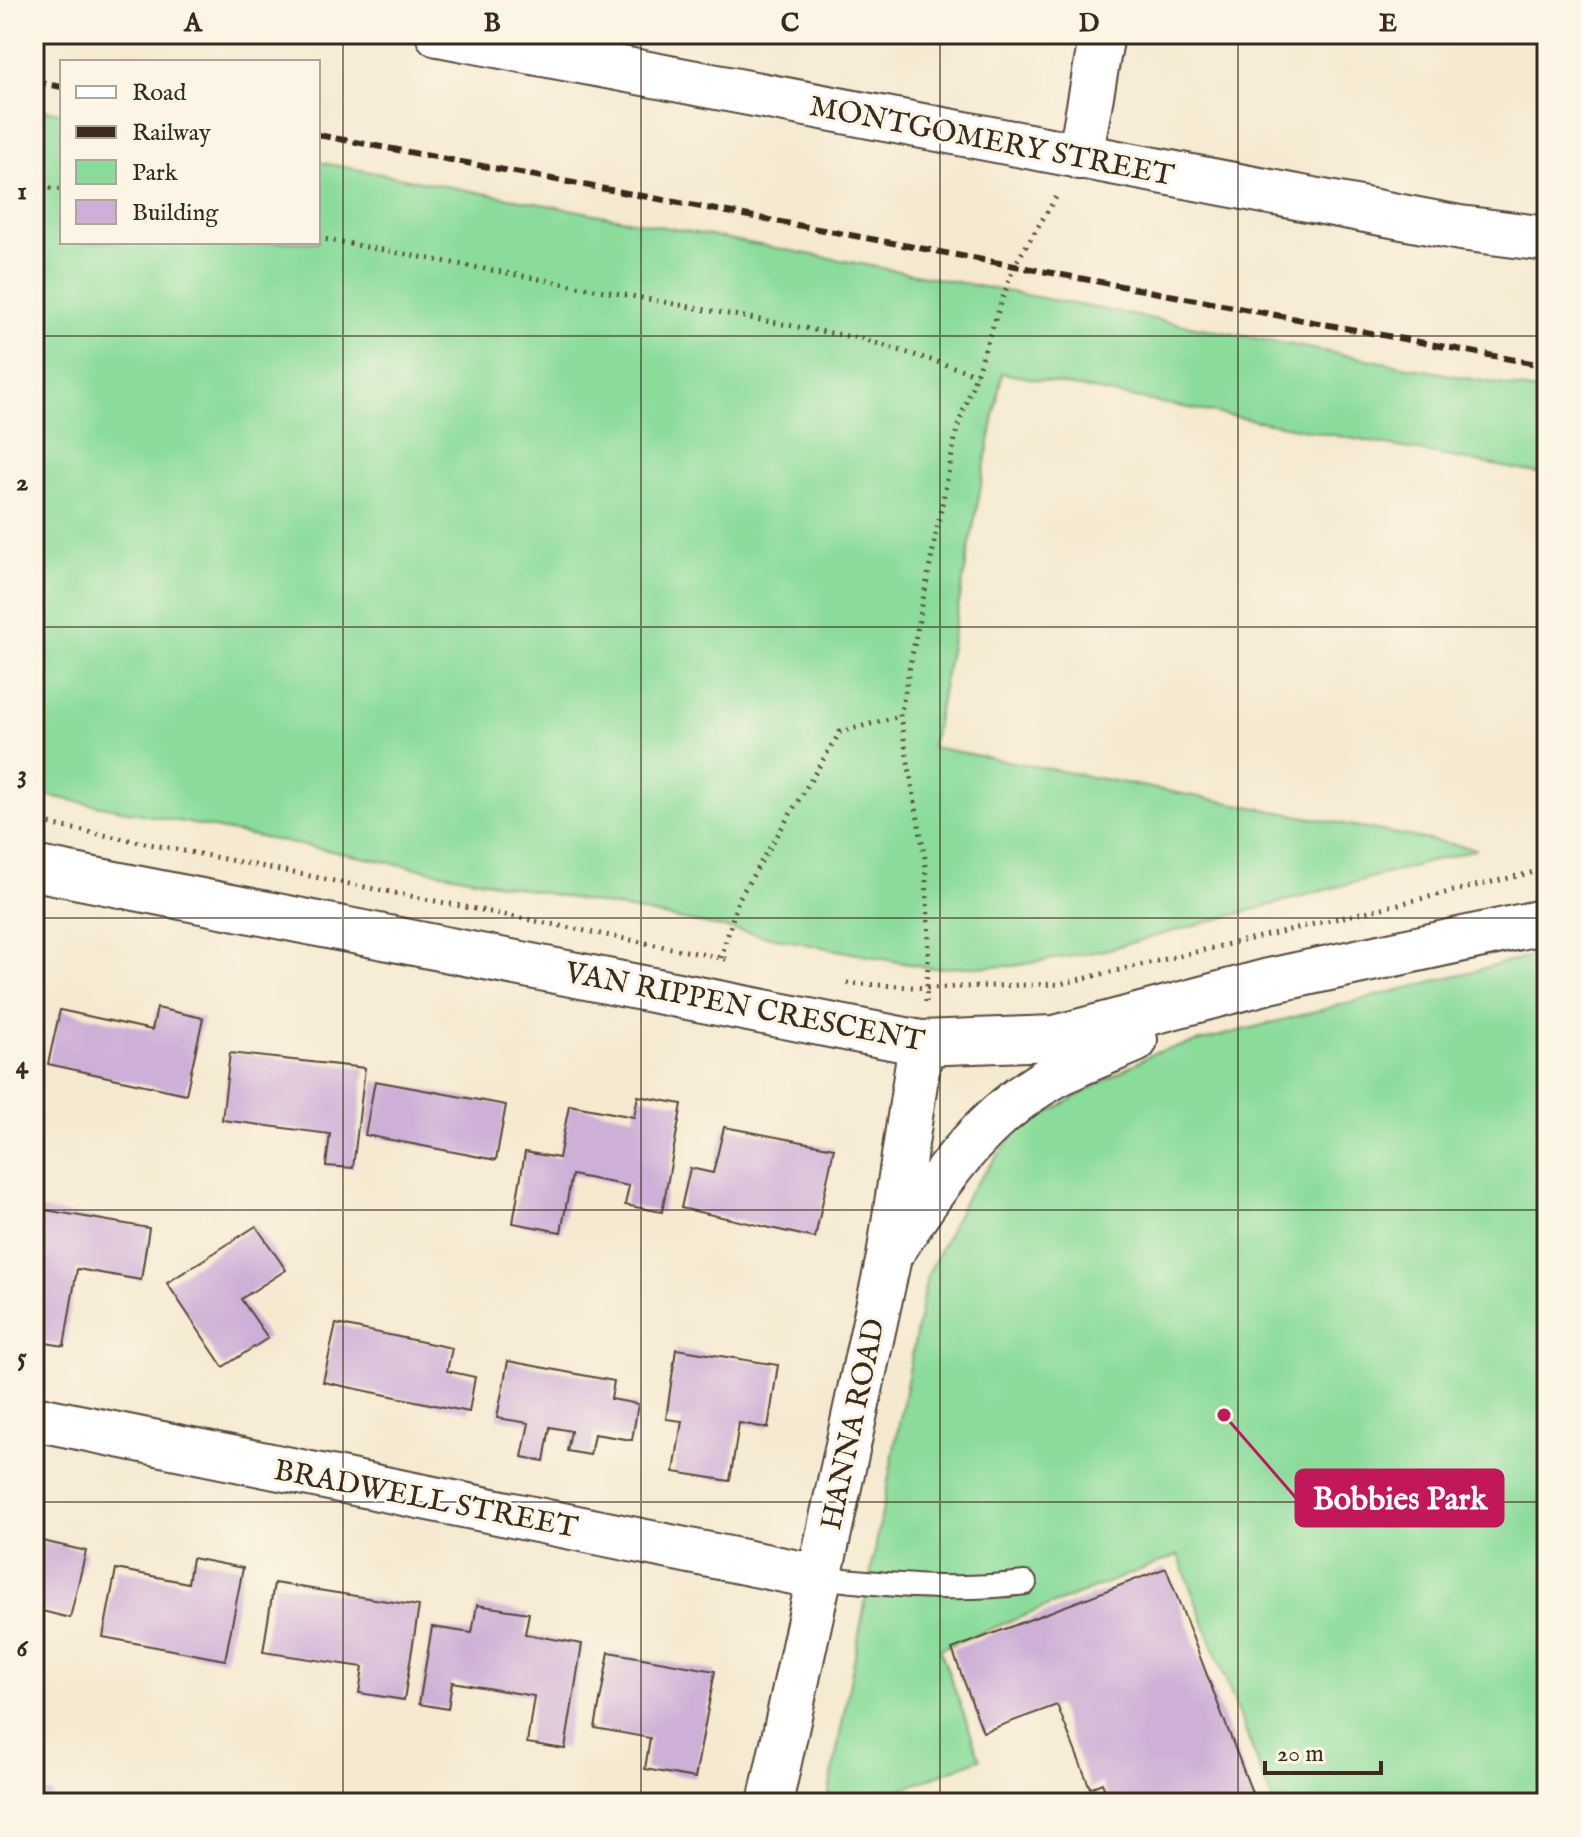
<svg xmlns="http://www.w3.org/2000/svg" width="1581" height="1837" viewBox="0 0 1581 1837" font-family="'IM FELL English',serif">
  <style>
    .green { fill: #8bdc9b; stroke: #63835c; stroke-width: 2 }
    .building { fill: #ceafd7 }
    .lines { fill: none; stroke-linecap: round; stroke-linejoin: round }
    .service-casing { stroke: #574739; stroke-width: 26 }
    .minor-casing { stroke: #574739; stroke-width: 48 }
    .path { stroke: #574739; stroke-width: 5; stroke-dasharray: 2 6; stroke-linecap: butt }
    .service { stroke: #fff; stroke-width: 22 }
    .minor { stroke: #fff; stroke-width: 44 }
    .rail { stroke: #3b2a1e; stroke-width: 6; stroke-dasharray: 12 6; stroke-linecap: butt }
    .grid { fill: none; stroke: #3b2a1e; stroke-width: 2; stroke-opacity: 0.55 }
    .labels { text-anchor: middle; stroke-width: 6; stroke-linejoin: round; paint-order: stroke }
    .street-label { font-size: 30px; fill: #3b2a1e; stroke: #fcf5e5 }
    .leader { fill: none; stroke: #c2185b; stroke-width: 3 }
    .callout-dot { fill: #c2185b; stroke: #fcf5e5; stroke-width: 3 }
    .callout { fill: #c2185b; stroke: #c2185b; stroke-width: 3 }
    .callout-label { font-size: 32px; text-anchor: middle; font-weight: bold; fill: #fff }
    .neatline { fill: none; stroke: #3b2a1e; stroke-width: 3 }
    .grid-label { font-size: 26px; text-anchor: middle; font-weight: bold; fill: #3b2a1e }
  </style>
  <rect width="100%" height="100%" fill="#fcf5e5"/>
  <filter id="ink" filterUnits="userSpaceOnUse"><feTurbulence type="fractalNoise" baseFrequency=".0125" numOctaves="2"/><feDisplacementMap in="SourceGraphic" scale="16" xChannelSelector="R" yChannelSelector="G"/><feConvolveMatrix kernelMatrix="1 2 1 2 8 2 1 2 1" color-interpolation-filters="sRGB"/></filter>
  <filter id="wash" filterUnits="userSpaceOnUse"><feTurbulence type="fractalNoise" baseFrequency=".006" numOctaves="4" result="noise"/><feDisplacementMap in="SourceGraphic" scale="32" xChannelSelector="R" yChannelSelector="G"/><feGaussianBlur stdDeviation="1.8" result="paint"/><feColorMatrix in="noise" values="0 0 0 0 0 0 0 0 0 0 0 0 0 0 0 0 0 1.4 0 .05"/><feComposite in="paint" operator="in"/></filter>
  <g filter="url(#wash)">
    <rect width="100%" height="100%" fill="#f5e9d0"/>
    <path class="green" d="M34,108L62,113V242H318V162L1547,393V475L1002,373L932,747L1477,849L1101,951L1013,966L929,968L34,793Z
      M1547,952V1803H1273L1178,1555L940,1649L980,1759L866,1803H827L927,1276L967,1195L1018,1130L1154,1053Z"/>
    <g id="blocks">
      <path class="building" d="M157,1008L203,1018L186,1094L48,1064L60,1010L152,1030Z
        M230,1053L365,1068L353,1168L326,1166L330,1134L222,1120Z
        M375,1081L506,1105L496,1160L365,1135Z
        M638,1096L682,1104L662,1212L625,1205L629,1186L572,1175L561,1232L513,1223L525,1152L559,1158L569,1105L634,1117Z
        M724,1127L834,1148L815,1238L681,1208L690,1168L713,1173Z
        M34,1208L149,1228L141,1280L77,1269L64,1346L34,1341V1311L44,1257L34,1256Z
        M256,1226L286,1270L241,1299L268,1338L223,1367L167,1283Z
        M336,1324L452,1348L447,1371L475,1377L469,1412L323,1382Z
        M676,1349L778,1365L768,1428L739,1423L730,1481L674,1472L682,1421L666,1419Z
        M508,1361L614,1381L611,1399L638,1404L632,1440L594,1434L590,1455L567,1451L571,1431L550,1427L544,1461L522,1457L529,1423L497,1418Z
        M34,1539L86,1551L70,1618L34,1609Z
        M192,1558L243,1568L225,1660L103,1637L116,1569L188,1583Z
        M1166,1568L1256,1803H1110L1102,1783L1090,1788L1057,1705L983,1732L952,1649Z
        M274,1583L419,1606L404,1700L359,1693L363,1667L263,1652Z
        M477,1605L529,1613L525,1634L582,1644L565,1749L527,1743L534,1696L452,1682L448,1709L419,1704L432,1627L472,1633Z
        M609,1652L715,1671L695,1778L645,1769L650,1738L595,1728Z
        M34,1790L53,1794L51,1803H34Z"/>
    </g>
  </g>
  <g filter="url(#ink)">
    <use href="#blocks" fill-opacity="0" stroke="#574739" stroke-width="2"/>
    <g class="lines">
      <defs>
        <path id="service" d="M818,1577C888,1585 955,1592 1025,1583"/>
        <path id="minor" d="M438,34L1460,228L1547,239
          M1080,157L1102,34
          M34,868L921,1043L1055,1038L1269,981L1547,921
          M896,1246C936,1184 976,1125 1039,1085C1068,1066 1103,1054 1135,1040
          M34,1418L818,1577
          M770,1803L889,1257L921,1043"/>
      </defs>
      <use href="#service" class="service-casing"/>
      <use href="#minor" class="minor-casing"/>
      <path class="path" d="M34,185L62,190
        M318,238L863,339L976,374
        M34,821L731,960
        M721,958L738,900L840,732L900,716
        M847,983L927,988L1060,984L1547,869
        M926,1002L929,940L925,859L900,716L957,429L1014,266L1058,194"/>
      <use href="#service" class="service"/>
      <use href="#minor" class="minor"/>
      <path class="rail" d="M34,82L62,87
        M318,135L1547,366"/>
    </g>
  </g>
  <path class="grid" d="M343,34V1803M641,34V1803M940,34V1803M1238,34V1803M34,336H1547M34,627H1547M34,918H1547M34,1210H1547M34,1502H1547"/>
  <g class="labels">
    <g class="street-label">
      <text transform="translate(992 140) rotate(11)" y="10">MONTGOMERY STREET</text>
      <text transform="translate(745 1006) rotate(11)" y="10">VAN RIPPEN CRESCENT</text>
      <text transform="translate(852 1424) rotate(-78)" y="10">HANNA ROAD</text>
      <text transform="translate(426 1498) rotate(11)" y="10">BRADWELL STREET</text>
    </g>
  </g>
  <path class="leader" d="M1224 1415L1296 1498"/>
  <circle class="callout-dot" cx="1224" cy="1415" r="8"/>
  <rect class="callout" x="1296" y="1470" width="207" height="56" rx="8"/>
  <g class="callout-label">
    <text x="1400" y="1509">Bobbies Park</text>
  </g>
  <rect width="1581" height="1837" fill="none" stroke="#fcf5e5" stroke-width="88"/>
  <rect x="60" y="60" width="260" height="184" fill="#fcf5e5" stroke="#afa495" stroke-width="2"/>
  <rect x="76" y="86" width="40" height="12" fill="#ffffff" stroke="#afa495" stroke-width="2"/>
  <text x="132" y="100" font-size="24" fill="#3b2a1e">Road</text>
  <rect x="76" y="126" width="40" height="12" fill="#3b2a1e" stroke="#afa495" stroke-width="2"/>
  <text x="132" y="140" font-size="24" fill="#3b2a1e">Railway</text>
  <rect x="76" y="160" width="40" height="24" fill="#8bdc9b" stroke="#afa495" stroke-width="2"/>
  <text x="132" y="180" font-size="24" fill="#3b2a1e">Park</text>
  <rect x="76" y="200" width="40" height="24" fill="#ceafd7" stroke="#afa495" stroke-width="2"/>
  <text x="132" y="220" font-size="24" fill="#3b2a1e">Building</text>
  <path d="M1265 1761v12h116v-12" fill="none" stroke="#3b2a1e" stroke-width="4"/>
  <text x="1277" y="1761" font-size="24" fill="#3b2a1e" stroke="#fcf5e5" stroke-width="6" paint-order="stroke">20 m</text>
  <rect x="44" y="44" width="1493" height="1749" class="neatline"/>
  <g class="grid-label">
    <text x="193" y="31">A</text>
    <text x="492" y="31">B</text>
    <text x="790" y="31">C</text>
    <text x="1089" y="31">D</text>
    <text x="1388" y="31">E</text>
    <text x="22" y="199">1</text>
    <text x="22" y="490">2</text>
    <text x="22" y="782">3</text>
    <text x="22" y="1073">4</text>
    <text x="22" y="1365">5</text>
    <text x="22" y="1656">6</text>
  </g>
</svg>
